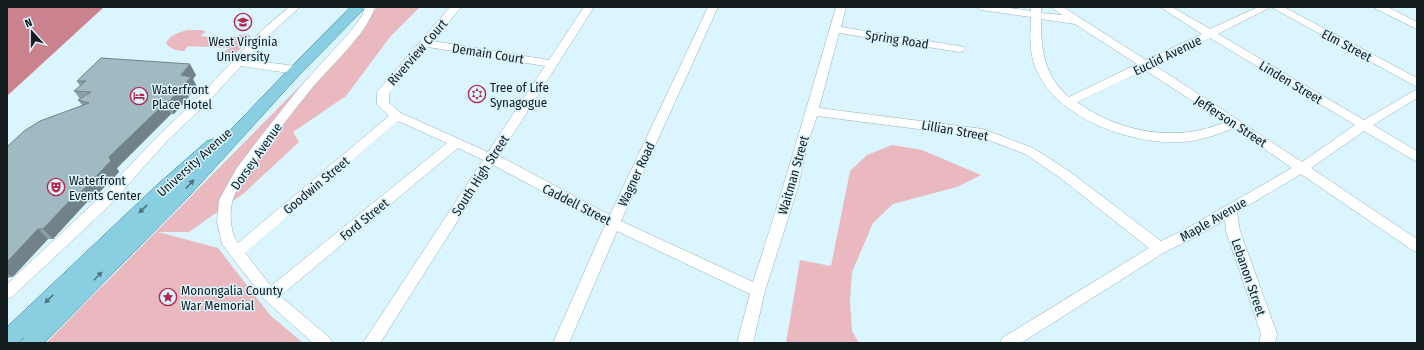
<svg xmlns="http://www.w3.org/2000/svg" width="1424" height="350" viewBox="0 0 1424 350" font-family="'Fira Sans Condensed',sans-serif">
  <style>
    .green { fill: #e9b9bf }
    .water { fill: #ca838e }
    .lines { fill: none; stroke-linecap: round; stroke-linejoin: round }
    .minor-casing { stroke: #97afb7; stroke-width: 1 }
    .major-casing { stroke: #2e7b90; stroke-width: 1 }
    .minor { fill: #fff; fill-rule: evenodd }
    .major { fill: #8acee1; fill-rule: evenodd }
    .wall { fill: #8aa0a7 }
    .shaded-wall { fill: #718288 }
    .building { fill: #a1bac2; stroke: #718288 }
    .oneway { fill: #4f7680 }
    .labels { text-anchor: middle; stroke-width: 3; stroke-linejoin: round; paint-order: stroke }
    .street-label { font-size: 13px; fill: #141d20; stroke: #dbf5fe }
    .poi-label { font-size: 13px; fill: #141d20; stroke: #dbf5fe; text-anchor: start }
  </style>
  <rect width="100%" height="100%" fill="#dbf5fe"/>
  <path class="green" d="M378,7H420L390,37L346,96L293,132L299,142L243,194L189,232H158L218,248L270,315L303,343H46Z
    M188,30H202L206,32L200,36L228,39L238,35L248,34L251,37C243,46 233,60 220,59L221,54L230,48L188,46L184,51C176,50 171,50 166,43C171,34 178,33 188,30Z
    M892,145L922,150L981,175L957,187L893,204L873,223L852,272L850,301L852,331L859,343H786L800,260L831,266L850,171L867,155Z"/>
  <path class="water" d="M7,7H104L7,96Z"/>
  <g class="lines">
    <defs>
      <path id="minor" d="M289,7H300L269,35L247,60L296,66L300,67L302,70L300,73L296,74L241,66L208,102L167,141L109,206L12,297L7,299V284L99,198L159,135L200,96L261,31Z
        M365,7H375C366,36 328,68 308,93C291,114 274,136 258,158C249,170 238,185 233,199C229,212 230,233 238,243L389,116L377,104V92L450,7H461L433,41L549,60L584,7H594L499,156L610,215L708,7H718L621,221L753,282C783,191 809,99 836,7H846L841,27L959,46L963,47L965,49L963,51L959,52L839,33L819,108L983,129L1033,148L1069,171L1161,241L1184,230L1292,168L1234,128C1217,135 1199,141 1181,142C1131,145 1056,118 1036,69C1029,53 1030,34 1031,17L981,10L976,7H1003L1031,11V7H1041V13L1062,15L1051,7H1063L1146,60L1202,34L1160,7H1172L1210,29L1258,7H1284L1417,78V87L1271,7L1218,34L1364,120L1417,89V98L1373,125L1417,151V162L1364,131L1311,168L1417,239V252L1412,250L1301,174L1237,212L1240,231L1277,334L1275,343H1259L1261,334L1226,231L1225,220L1194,238L1165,252L1021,343H1000L1002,338L1149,248L1059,177L1025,154L981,137L817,116L807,145L798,187L765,291L753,343H737L750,294L617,231L569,343H553L605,225L493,165L380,343H363L483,160L458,148L280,296L330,338L332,343H313L265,300L222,244L217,222L219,200L236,169L261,136L300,87L350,32L362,16ZM1041,19L1075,24L1137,64L1069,97C1044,76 1041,50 1041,19ZM1210,38L1355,125L1302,162L1154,65ZM428,47L545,66L488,152L401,113L389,103V93ZM1145,70L1225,122C1177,143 1120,133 1077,102ZM398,121L447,143L271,286L245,253Z
        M1375,7H1388L1417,22V29L1376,9Z"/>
      <path id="major" d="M351,7H366L301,73L189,196L44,343H21L24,337L18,343H7V327L158,184L207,141L213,139L219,142L291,67Z"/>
    </defs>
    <use href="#minor" class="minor-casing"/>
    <use href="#major" class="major-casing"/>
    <use href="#minor" class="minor"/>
    <use href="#major" class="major"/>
  </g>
  <path class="wall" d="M196,75L193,79L197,87L174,114H171L117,168L119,172L90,202H87L53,239H48L15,275L12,277L7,278V147L82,105L78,100L80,99L74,91L80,86L77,81Z"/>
  <path class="shaded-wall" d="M190,64L196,75L193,79L197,87L174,114L167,104L181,75Z
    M164,104L171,114L117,168L119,172L90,202L81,192L109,157Z
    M78,192L87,202L53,239L43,229Z
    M38,229L48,239L12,277L7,273V262Z"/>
  <path class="building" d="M101,58L190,64L181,75L191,77L167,104H164L109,157L111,161L81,192H78L43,229H38L7,262V147L24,131L40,121L89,103L78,100L91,92L74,91L86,81H77Z"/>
  <defs><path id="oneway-solid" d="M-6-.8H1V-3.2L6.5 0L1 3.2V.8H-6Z"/></defs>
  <g class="oneway">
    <use href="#oneway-solid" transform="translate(190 184) rotate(-47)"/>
    <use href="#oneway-solid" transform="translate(143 209) rotate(136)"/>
    <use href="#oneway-solid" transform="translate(98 276) rotate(-45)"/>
    <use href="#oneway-solid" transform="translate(49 299) rotate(136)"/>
  </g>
  <defs>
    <symbol id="university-ring" viewBox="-11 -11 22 22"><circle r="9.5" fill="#dbf5fe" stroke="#b62650" stroke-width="1.5"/><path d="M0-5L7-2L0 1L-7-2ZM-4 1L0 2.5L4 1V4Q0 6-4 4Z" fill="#b62650"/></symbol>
    <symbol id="synagogue-ring" viewBox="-11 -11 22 22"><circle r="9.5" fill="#dbf5fe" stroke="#b62650" stroke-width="1.5"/><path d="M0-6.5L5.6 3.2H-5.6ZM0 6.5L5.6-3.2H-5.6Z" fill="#b62650"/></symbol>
    <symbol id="hotel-ring" viewBox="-11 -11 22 22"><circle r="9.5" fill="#dbf5fe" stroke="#b62650" stroke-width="1.5"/><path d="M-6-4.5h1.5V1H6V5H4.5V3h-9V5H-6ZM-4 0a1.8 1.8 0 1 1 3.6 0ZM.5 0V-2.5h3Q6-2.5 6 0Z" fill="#b62650"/></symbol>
    <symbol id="theatre-ring" viewBox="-11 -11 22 22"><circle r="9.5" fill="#dbf5fe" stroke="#b62650" stroke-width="1.5"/><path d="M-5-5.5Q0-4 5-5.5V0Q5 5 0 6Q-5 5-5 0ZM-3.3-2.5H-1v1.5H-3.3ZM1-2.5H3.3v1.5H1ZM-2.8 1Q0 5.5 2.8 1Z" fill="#b62650"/></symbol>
    <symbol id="sight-ring" viewBox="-11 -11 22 22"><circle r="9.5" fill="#dbf5fe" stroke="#b62650" stroke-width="1.5"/><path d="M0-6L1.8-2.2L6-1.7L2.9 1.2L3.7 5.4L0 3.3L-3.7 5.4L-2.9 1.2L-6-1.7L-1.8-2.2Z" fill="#b62650"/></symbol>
  </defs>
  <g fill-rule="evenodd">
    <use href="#university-ring" x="233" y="12" width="20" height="20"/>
    <use href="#synagogue-ring" x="467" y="84" width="20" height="20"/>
    <use href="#hotel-ring" x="129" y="86" width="20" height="20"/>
    <use href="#theatre-ring" x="46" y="177" width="20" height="20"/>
    <use href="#sight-ring" x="158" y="287" width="20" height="20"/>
  </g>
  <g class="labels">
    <g class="street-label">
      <text transform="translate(897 39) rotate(9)" y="5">Spring Road</text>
      <text transform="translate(1347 45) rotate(28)" y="5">Elm Street</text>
      <text transform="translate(417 52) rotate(-49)" y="5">Riverview Court</text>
      <text transform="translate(488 53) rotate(9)" y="5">Demain Court</text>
      <text transform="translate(1167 55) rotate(-26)" y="5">Euclid Avenue</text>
      <text transform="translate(1291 82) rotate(31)" y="5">Linden Street</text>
      <text transform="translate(1231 121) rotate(33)" y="5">Jefferson Street</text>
      <text transform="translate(955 130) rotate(10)" y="5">Lillian Street</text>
      <text transform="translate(256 156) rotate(-55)" y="5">Dorsey Avenue</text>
      <text transform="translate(194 162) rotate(-42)" y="5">University Avenue</text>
      <text transform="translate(636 174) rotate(-65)" y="5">Wagner Road</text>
      <text transform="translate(480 175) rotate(-57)" y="5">South High Street</text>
      <text transform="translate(793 175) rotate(-74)" y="5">Waitman Street</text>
      <text transform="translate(316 185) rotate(-40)" y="5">Goodwin Street</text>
      <text transform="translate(577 204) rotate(27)" y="5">Caddell Street</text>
      <text transform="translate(364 219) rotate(-39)" y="5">Ford Street</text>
      <text transform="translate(1213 219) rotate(-30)" y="5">Maple Avenue</text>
      <text transform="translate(1249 277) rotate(71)" y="5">Lebanon Street</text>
    </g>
    <g class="poi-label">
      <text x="243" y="46" text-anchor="middle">West Virginia<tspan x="243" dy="15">University</tspan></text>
      <text x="490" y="92">Tree of Life<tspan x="490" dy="15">Synagogue</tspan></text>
      <text x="152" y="94">Waterfront<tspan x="152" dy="15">Place Hotel</tspan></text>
      <text x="69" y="185">Waterfront<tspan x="69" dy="15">Events Center</tspan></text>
      <text x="181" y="295">Monongalia County<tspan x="181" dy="15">War Memorial</tspan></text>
    </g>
  </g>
  <rect width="1424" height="350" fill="none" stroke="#141d20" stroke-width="16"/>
  <g transform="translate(32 32) rotate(339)" stroke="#dbf5fe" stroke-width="3" paint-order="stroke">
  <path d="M0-3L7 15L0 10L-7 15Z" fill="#141d20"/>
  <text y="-6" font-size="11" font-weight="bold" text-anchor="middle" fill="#141d20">N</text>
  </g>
</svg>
